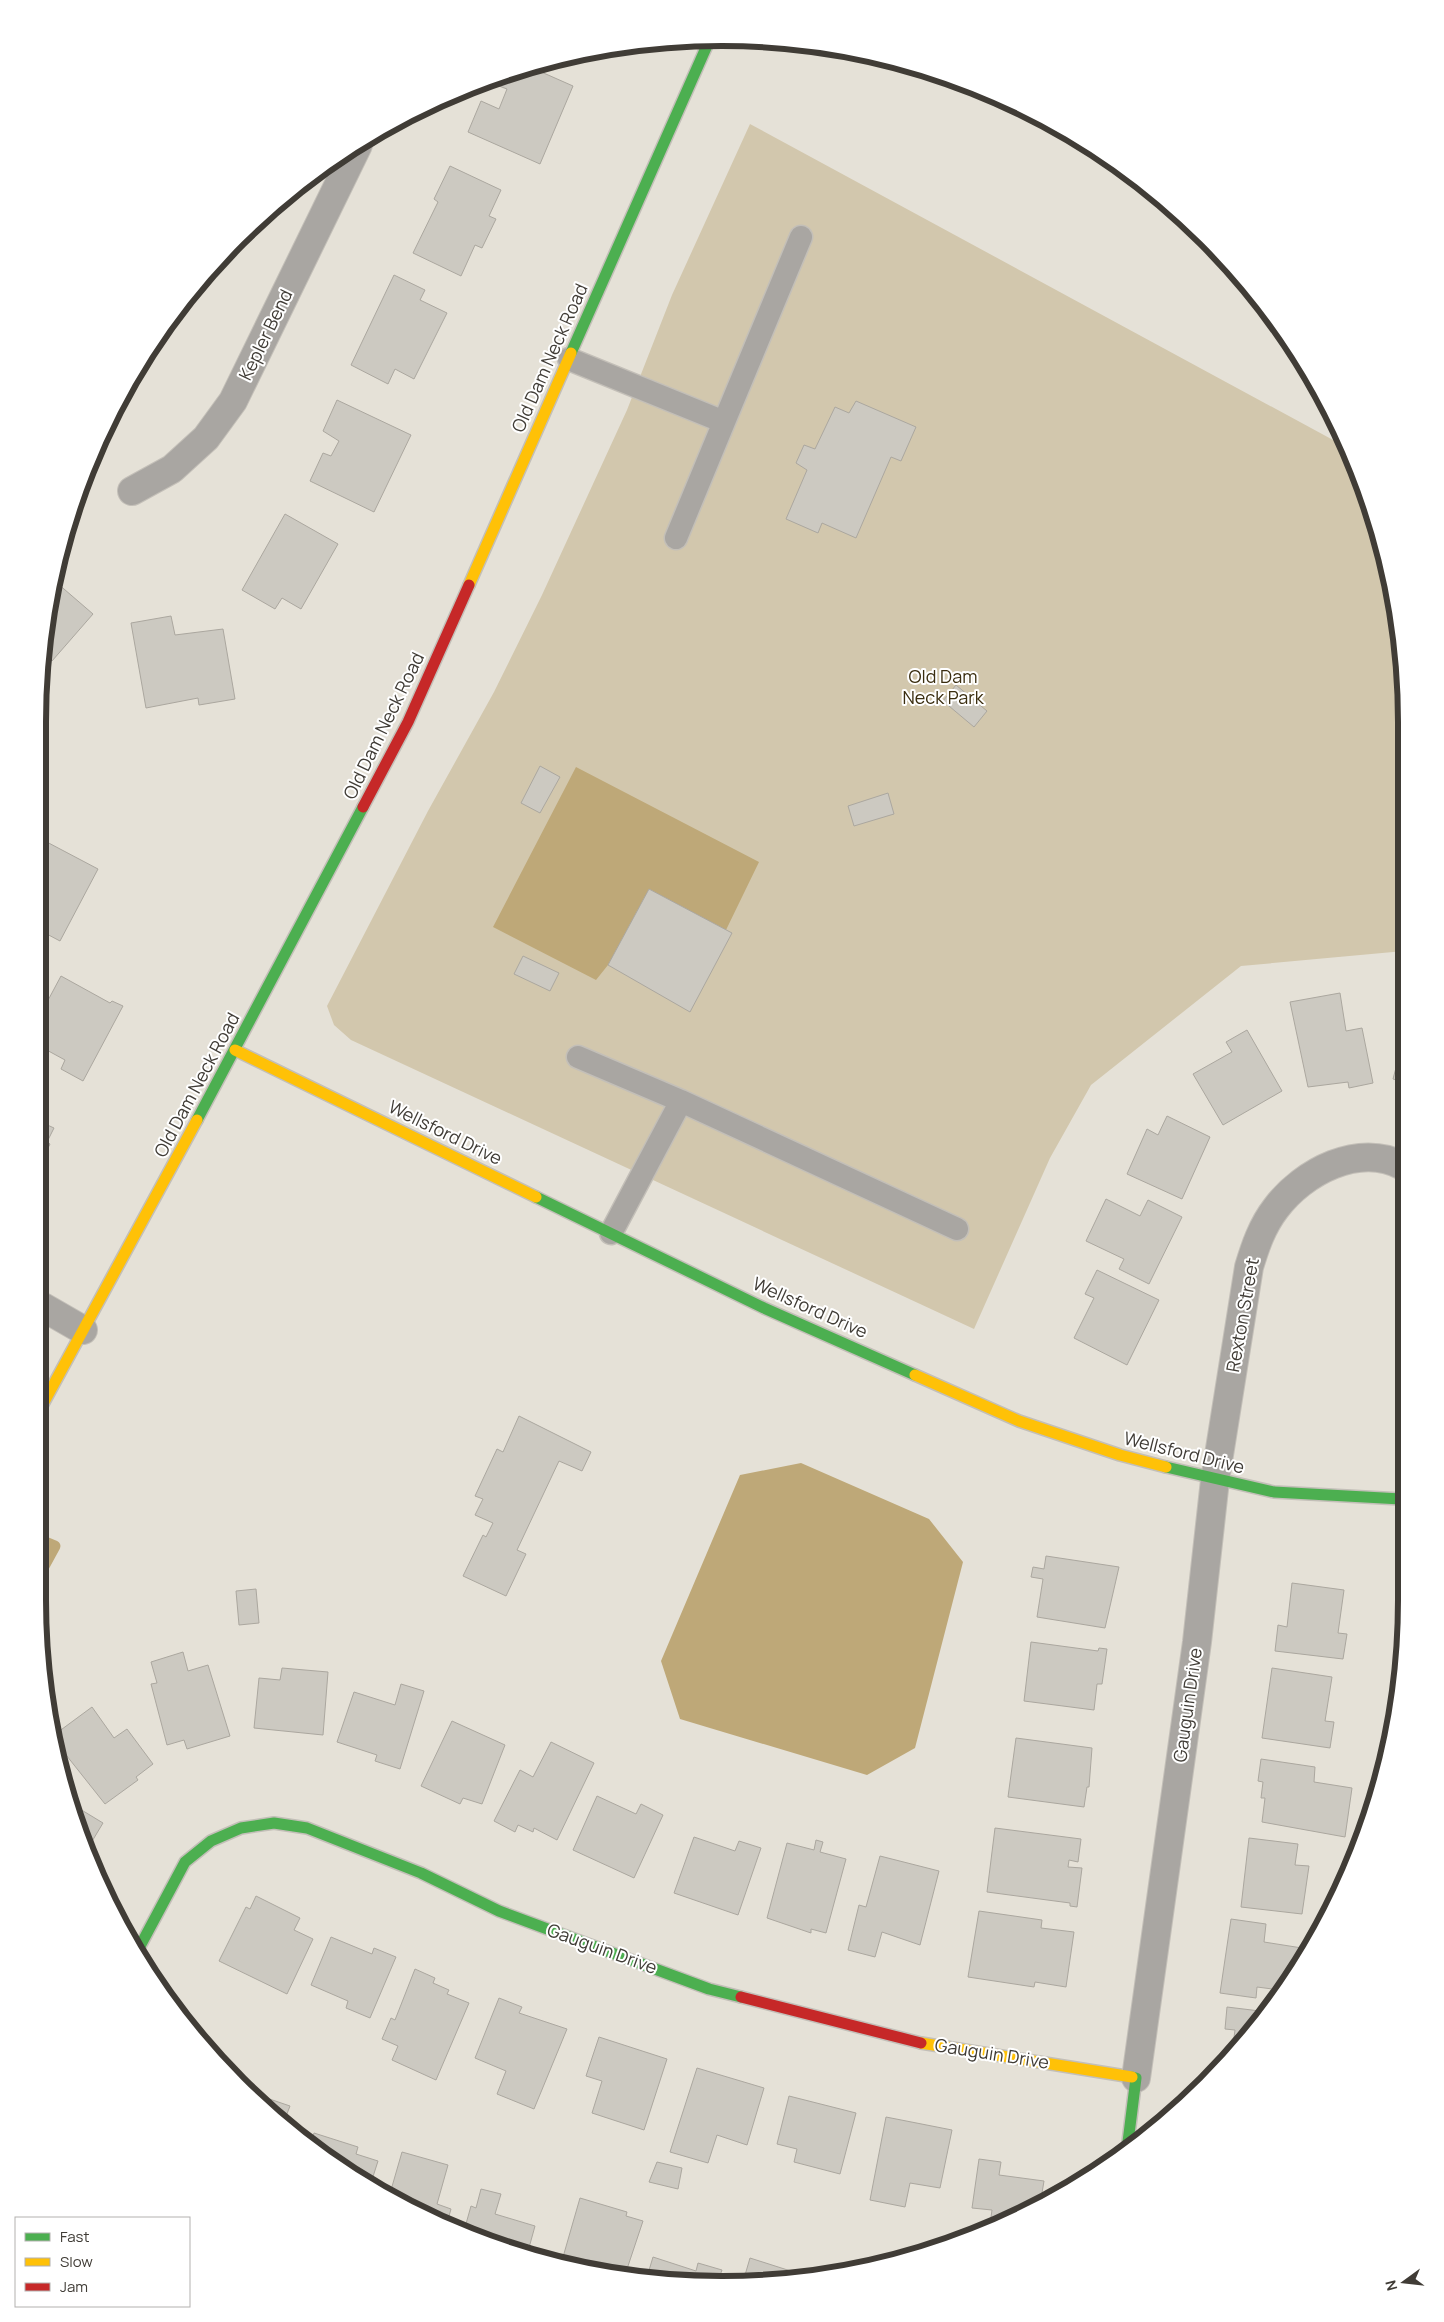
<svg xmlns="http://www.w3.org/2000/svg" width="1444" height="2322" viewBox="0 0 1444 2322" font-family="Manrope,sans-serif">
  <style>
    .green { fill: #d2c7ad }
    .water { fill: #bea878 }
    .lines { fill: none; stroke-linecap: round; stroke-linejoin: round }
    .stream { stroke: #bea878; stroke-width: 11 }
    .building { fill: #ccc9c1; stroke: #aba79f }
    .lane-casing { stroke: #c3bfb8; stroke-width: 25 }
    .street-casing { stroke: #c3bfb8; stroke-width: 30 }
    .fast-casing { stroke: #c3bfb8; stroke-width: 14 }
    .slow-casing { stroke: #c3bfb8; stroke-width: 14 }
    .jam-casing { stroke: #c3bfb8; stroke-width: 14 }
    .lane { stroke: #a9a6a2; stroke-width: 22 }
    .street { stroke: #a9a6a2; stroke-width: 28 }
    .fast { stroke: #4caf50; stroke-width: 11 }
    .slow { stroke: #ffc107; stroke-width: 11 }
    .jam { stroke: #c62828; stroke-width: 11 }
    .labels { text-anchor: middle; stroke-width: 4; stroke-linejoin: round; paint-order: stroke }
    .street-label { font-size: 18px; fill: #403c36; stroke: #fff }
    .park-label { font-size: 18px; fill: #3a2d0f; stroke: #fff }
    .rim { fill: none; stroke: #403c36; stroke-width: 6 }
  </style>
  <rect width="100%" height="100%" fill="#e5e1d7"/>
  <path class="green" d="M750,124L1346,447L1383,545L1405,677L1404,951L1241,966L1091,1085L1050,1158L974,1329L351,1040L334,1025L327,1006L428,811L494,692L542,595L627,410L672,295Z"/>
  <path class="water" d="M576,767L759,862L726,930L649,889L608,965L596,980L493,927Z
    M801,1463L929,1519L963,1562L915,1748L867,1775L680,1719L661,1661L740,1475Z"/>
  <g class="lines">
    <path class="stream" d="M43,1541L55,1546L43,1568"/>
  </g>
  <path class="building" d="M589,54L585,61L575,57Z
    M530,67L573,86L540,164L468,132L481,101L499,109L507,89L499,86L505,73Z
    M450,166L501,190L489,216L496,219L482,248L475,245L461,276L413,253L438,202L434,199Z
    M394,275L425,290L420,300L447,313L414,379L395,369L388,384L351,365Z
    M337,400L411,435L374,512L310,481L323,453L331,456L339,441L323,431Z
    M856,401L916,427L901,461L891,457L856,538L822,523L818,533L786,519L807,470L796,463L804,445L815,449L835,407L849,413Z
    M285,514L338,544L301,609L282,598L275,609L242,590Z
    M57,583L93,614L52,661L43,653V633Z
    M171,616L175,635L223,629L235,699L199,705L198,698L146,708L131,623Z
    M956,685L987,711L974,727L943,701Z
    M540,766L560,777L540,813L521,803Z
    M888,793L894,814L854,826L848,806Z
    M43,840L98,869L60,941L43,932Z
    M649,889L732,933L690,1012L608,965Z
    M523,956L559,973L550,991L514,974Z
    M61,976L110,1003L112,1001L123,1006L83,1081L61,1069L65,1060L43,1048V1003L46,1004Z
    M1340,993L1346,1031L1362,1028L1373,1083L1349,1088L1348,1082L1308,1087L1290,1002Z
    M1247,1030L1282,1091L1223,1125L1193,1074L1232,1052L1226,1042Z
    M1403,1041V1082L1393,1079Z
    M1167,1116L1210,1137L1182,1199L1127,1174L1147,1129L1158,1135Z
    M43,1123L54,1128L47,1142L50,1144L45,1154L43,1153Z
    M1106,1199L1140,1216L1148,1200L1182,1217L1149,1284L1119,1269L1124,1259L1086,1241Z
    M1097,1270L1159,1300L1127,1365L1074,1338L1094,1298L1085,1294Z
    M519,1416L591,1452L582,1471L559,1461L517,1550L526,1554L506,1596L463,1576L483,1535L486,1537L493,1523L475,1515L483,1499L475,1496L497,1449L503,1452Z
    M1046,1556L1119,1567L1105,1628L1037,1617L1043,1579L1031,1577L1033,1567L1044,1569Z
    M1292,1583L1344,1590L1338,1633L1347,1634L1343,1659L1275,1651L1278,1625L1287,1627Z
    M256,1589L259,1623L239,1625L236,1591Z
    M1031,1642L1098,1651L1099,1648L1107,1649L1102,1684H1097L1094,1710L1024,1701Z
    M183,1652L188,1671L208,1665L230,1736L187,1749L184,1740L167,1745L151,1684L157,1683L151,1662Z
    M282,1668L328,1672L323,1735L254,1728L259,1678L280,1680Z
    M1272,1668L1332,1677L1325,1721L1334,1722L1330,1748L1262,1738Z
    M401,1684L424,1691L400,1769L375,1761L377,1755L337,1742L354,1692L395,1705Z
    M92,1707L114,1738L127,1729L153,1764L136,1777L138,1780L105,1804L55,1741L54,1735Z
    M452,1721L505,1745L482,1804L463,1798L460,1804L421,1786Z
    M1016,1738L1092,1748L1089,1787H1087L1084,1807L1008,1797Z
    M551,1742L594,1763L557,1840L534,1828L533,1832L518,1825L515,1832L494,1821L520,1770L533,1777Z
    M1261,1759L1315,1767L1314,1782L1352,1788L1345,1837L1262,1822L1265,1798H1261L1263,1782L1258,1781Z
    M597,1796L636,1814L641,1804L663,1815L634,1878L573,1850Z
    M70,1803L103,1823L88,1848L74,1820Z
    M995,1828L1081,1839L1078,1862L1069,1860L1068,1867L1082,1868L1077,1907L1070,1906V1903L987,1892Z
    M694,1837L735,1851L739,1841L761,1848L738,1915L674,1893Z
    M1249,1838L1298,1844L1295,1865L1309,1866L1302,1914L1241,1907Z
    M816,1840L823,1842L820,1852L846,1859L826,1933L811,1929V1933L767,1918L787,1843L814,1850Z
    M880,1856L939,1871L920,1945L882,1932L875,1957L848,1950L859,1905L866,1907Z
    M256,1896L300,1918L294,1930L313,1939L287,1994L219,1961L246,1907L250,1909Z
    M979,1911L1042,1920L1041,1928L1074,1932L1066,1987L1035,1982L1034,1987L968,1977Z
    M1231,1919L1266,1924L1264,1942L1302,1948V1953L1280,1990L1257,1987L1256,1998L1220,1993Z
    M331,1937L372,1954L374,1948L396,1957L370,2018L346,2008L348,2001L311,1985Z
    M415,1969L435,1978L433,1983L449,1990L447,1994L469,2003L436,2080L392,2060L398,2046L382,2039L391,2018L395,2020Z
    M499,1998L522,2007L519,2013L567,2029L534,2109L497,2094L506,2071L475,2058Z
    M1227,2007L1268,2012L1232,2052L1235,2030L1225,2029Z
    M599,2037L667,2059L644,2130L592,2113L602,2081L586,2076Z
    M697,2068L764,2088L747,2145L717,2135L708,2163L670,2152Z
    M246,2091L290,2106L283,2124Z
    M789,2096L856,2113L840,2174L794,2162L797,2149L777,2144Z
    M886,2117L952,2130L940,2188L910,2183L905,2207L870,2200Z
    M314,2133L358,2147L356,2154L378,2161L370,2186L310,2146Z
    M402,2152L448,2165L437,2204L451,2209L447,2223L389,2197Z
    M979,2159L1001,2162L999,2175L1044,2181L1040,2205L1024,2214L996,2225L990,2224L992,2210L972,2208Z
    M657,2162L682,2168L678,2189L649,2182Z
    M481,2189L501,2194L495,2214L535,2226L527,2255L502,2248L464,2231L471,2206L476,2208Z
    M580,2198L627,2212L626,2216L643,2221L625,2275L589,2271L561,2264Z
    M653,2257L696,2271L698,2263L722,2270L717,2284L647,2277Z
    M750,2258L797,2273V2275L743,2282Z"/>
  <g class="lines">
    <defs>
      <path id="lane" d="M569,359L724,422L676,538
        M724,422L801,237
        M578,1057L681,1101
        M611,1233L681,1101L957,1229"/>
      <path id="street" d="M132,491L172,469L206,438L233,401L358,145
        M43,1307L83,1330
        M1136,2078L1197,1642L1215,1480L1249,1267C1255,1247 1262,1226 1276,1208C1303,1172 1359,1142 1403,1166"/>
      <path id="fast" d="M571,353L709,41
        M197,1120L363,807
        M536,1197L764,1308L915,1375
        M1166,1467L1274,1492L1401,1499
        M138,1950L185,1862L211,1841L241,1828L274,1823L307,1828L421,1873L499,1911L709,1989L741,1997
        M1127,2150L1136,2078L1132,2077"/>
      <path id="slow" d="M469,585L571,353
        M235,1050L536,1197
        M915,1375L1019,1421L1120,1455L1166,1467
        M43,1404L197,1120
        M921,2043L1132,2077"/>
      <path id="jam" d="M363,807L408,722L469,585
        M741,1997L921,2043"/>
    </defs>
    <use href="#lane" class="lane-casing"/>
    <use href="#street" class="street-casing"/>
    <use href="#fast" class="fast-casing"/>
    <use href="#slow" class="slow-casing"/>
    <use href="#jam" class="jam-casing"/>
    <use href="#lane" class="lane"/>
    <use href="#street" class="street"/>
    <use href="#fast" class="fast"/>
    <use href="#slow" class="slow"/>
    <use href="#jam" class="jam"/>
  </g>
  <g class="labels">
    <g class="street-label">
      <text transform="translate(266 335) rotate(-64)" y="6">Kepler Bend</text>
      <text transform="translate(550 358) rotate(-66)" y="6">Old Dam Neck Road</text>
      <text transform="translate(384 726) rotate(-64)" y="6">Old Dam Neck Road</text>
      <text transform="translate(197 1085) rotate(-62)" y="6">Old Dam Neck Road</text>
      <text transform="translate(445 1133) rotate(26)" y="6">Wellsford Drive</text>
      <text transform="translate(810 1308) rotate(24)" y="6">Wellsford Drive</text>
      <text transform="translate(1243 1315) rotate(-80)" y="6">Rexton Street</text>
      <text transform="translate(1184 1453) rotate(14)" y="6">Wellsford Drive</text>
      <text transform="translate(1188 1705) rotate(-82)" y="6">Gauguin Drive</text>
      <text transform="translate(602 1949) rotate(20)" y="6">Gauguin Drive</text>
      <text transform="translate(992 2054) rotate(9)" y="6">Gauguin Drive</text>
    </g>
    <g class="park-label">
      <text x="943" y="683">Old Dam<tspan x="943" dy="21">Neck Park</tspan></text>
    </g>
  </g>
  <path d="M0 0H1444V2322H0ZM722 46H722A676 676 0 0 1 1398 722V1600A676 676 0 0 1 722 2276H722A676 676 0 0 1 46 1600V722A676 676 0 0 1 722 46Z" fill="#fff" fill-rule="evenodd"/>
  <path class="rim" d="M722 46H722A676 676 0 0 1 1398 722V1600A676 676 0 0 1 722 2276H722A676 676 0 0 1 46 1600V722A676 676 0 0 1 722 46Z"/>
  <rect x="15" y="2217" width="175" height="90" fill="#ffffff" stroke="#b3b1af"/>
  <rect x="25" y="2233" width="25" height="8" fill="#4caf50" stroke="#b3b1af"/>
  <text x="60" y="2242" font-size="15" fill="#403c36">Fast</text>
  <rect x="25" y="2258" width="25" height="8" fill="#ffc107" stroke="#b3b1af"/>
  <text x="60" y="2267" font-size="15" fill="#403c36">Slow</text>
  <rect x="25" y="2283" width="25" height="8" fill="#c62828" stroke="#b3b1af"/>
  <text x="60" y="2292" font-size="15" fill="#403c36">Jam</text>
  <g transform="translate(1404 2282) rotate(255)" stroke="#ffffff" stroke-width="4" paint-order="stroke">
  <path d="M0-4L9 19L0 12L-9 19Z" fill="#403c36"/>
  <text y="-8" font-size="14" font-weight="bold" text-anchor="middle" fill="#403c36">N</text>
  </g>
</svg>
